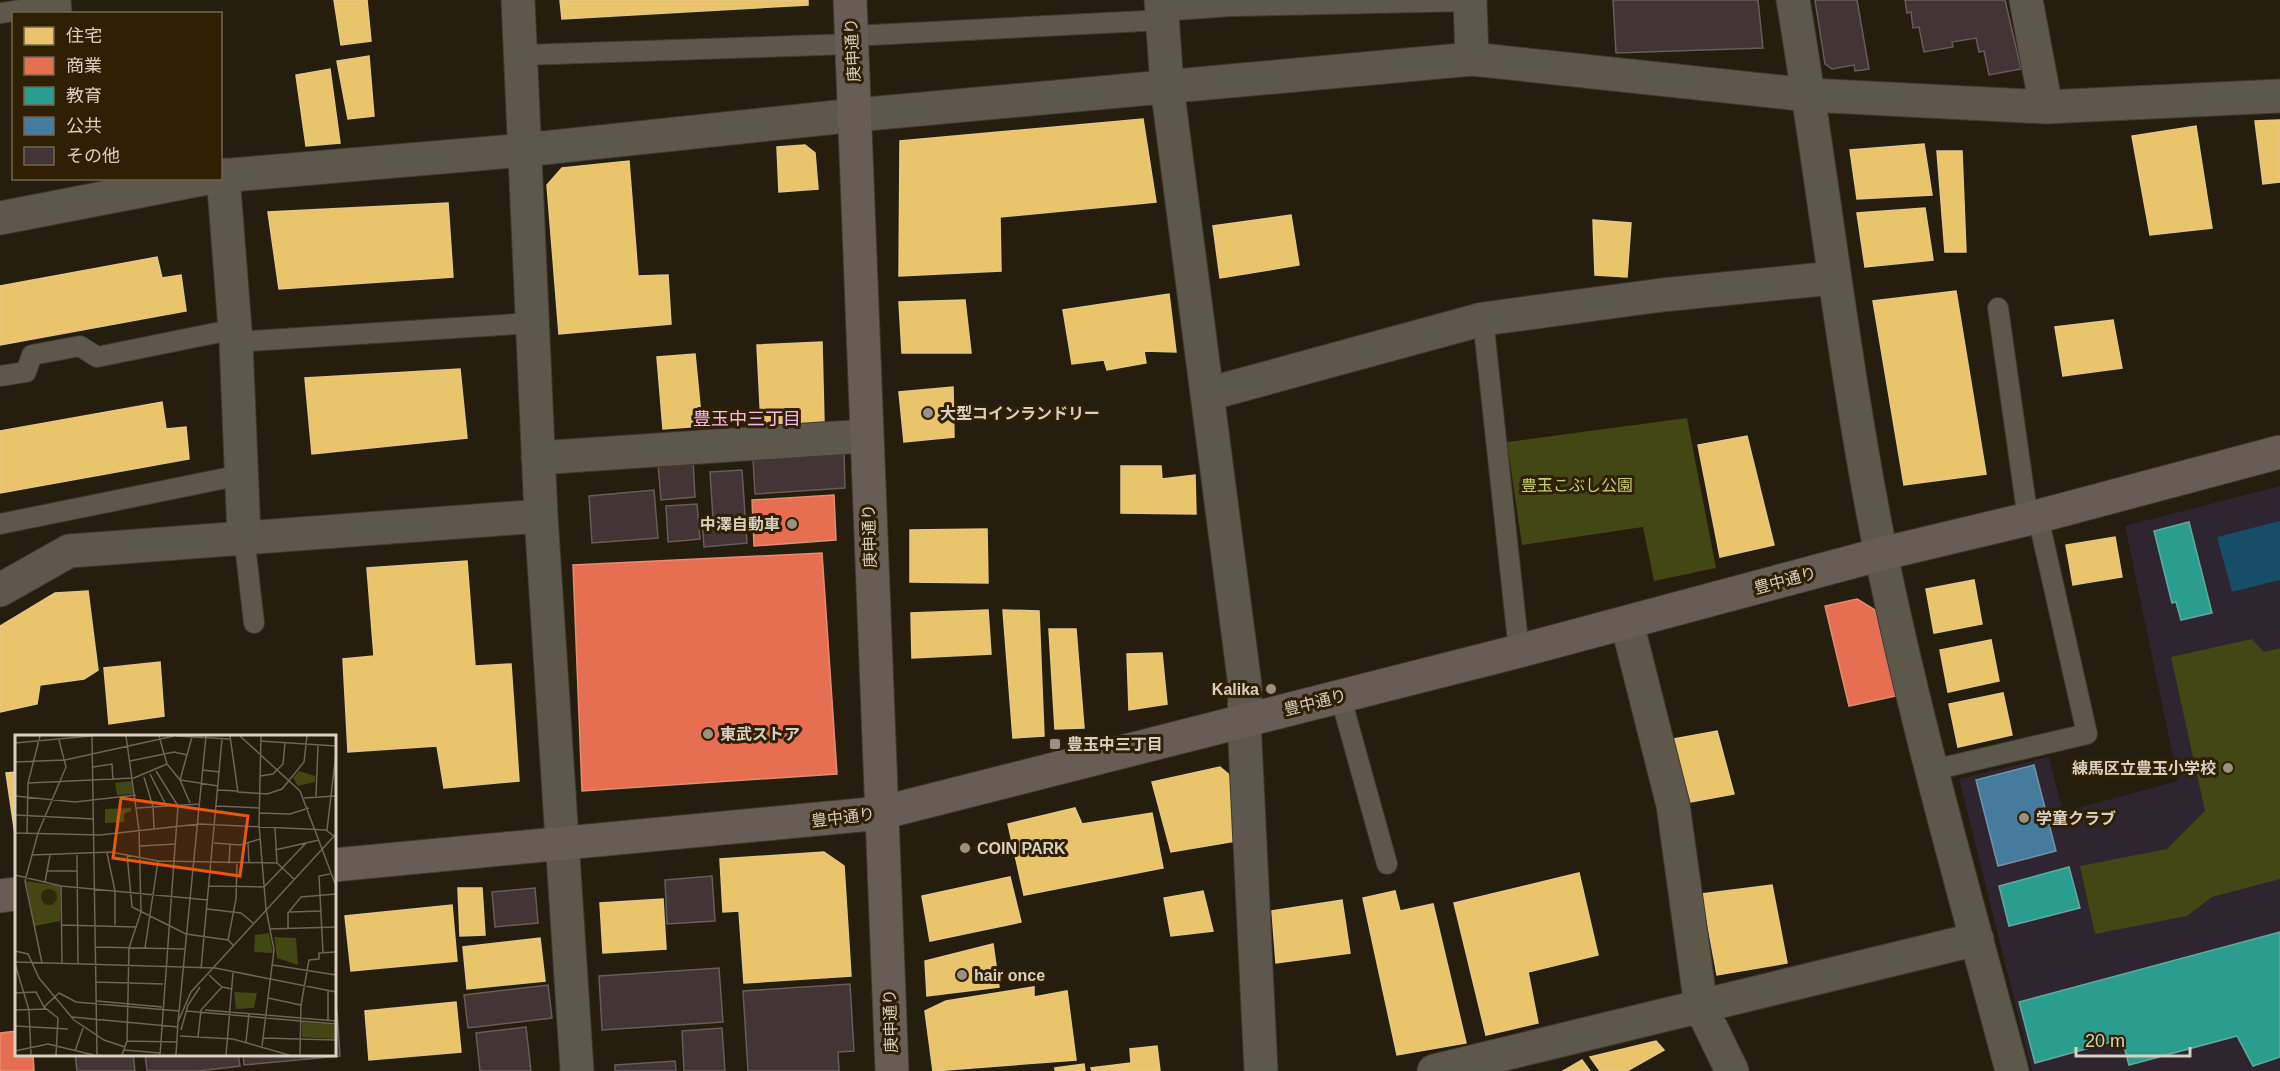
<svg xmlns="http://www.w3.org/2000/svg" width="2280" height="1071" viewBox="0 0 2280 1071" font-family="Helvetica,'Noto Sans JP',sans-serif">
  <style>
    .education { fill: #2e2531 }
    .green { fill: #424713 }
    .water { fill: #164d67 }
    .homes { fill: #e9c46a; stroke: #e4c884; stroke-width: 1.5 }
    .shops { fill: #e76f51; stroke: #e38c72; stroke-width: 1.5 }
    .schools { fill: #2a9d8f; stroke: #5fac9e; stroke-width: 1.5 }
    .public { fill: #457b9d; stroke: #7294a8; stroke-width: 1.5 }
    .building { fill: #433435; stroke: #665c59; stroke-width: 1.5 }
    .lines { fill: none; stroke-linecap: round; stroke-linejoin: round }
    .lane-casing { stroke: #3f392e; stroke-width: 22 }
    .street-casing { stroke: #3f392e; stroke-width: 35 }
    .secondary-casing { stroke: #3f392e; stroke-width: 35 }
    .lane { stroke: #5e574c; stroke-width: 20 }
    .street { stroke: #5e574c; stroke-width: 33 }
    .secondary { stroke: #675d54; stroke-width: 33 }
    .poi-dot { fill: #9b9182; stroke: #2f2004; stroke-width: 2 }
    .labels { text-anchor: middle; stroke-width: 6; stroke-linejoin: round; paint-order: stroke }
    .street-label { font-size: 16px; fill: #dad0c0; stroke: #2f2004 }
    .poi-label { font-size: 16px; font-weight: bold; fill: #dad0c0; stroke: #2f2004; text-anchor: start }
    .park-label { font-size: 16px; fill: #c4d36d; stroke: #2f2004 }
    .neighbourhood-label { font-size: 18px; fill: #f9b9ef; stroke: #2f2004 }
    .inset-road { fill: none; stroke: #6d6555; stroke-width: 1.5 }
    .view { fill: #e8590c; fill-opacity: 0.15; stroke: #e8590c; stroke-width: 3 }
    .inset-edge { fill: none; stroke: #dad0c0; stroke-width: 3 }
  </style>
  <rect width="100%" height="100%" fill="#251d0e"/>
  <path class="education" d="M2280,486V1071H2032L1959,779L2049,757L2063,812L2178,781L2125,526Z"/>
  <path class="green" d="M1687,418L1716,568L1654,581L1643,527L1522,545L1507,442Z
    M2252,639L2264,652L2280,648V879L2212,897L2187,916L2095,934L2080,866L2167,849L2205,811L2171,657Z"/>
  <path class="water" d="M2280,521V580L2232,592L2217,537Z"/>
  <path class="homes" d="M334,0H367L371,41L341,45Z
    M560,0H808V5L562,19Z
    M369,56L374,116L348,119L337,61Z
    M330,69L340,143L306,146L296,75Z
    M1143,119L1156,202L1000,217L1001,271L899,276L900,141Z
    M2280,120V182L2263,184L2255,121Z
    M2196,126L2212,228L2150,235L2132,136Z
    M1924,144L1932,195L1857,199L1850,150Z
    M805,145L815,153L818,189L779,192L777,147Z
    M1937,151H1962L1966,252H1945Z
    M629,161L638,276L668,275L671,324L559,334L547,185L562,168Z
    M448,203L453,277L279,289L268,212Z
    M1925,208L1933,260L1865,267L1857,213Z
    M1291,215L1299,265L1220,278L1213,226Z
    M1593,220L1631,223L1627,277L1595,275Z
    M157,257L162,278L181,275L186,311L0,345V286Z
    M1956,291L1986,474L1904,485L1873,301Z
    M1169,294L1176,352L1144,351L1146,363L1107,370L1104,360L1072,364L1063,310Z
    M965,300L971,353H902L899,302Z
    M2113,320L2122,368L2063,376L2055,327Z
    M822,342L824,422L761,424L757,345Z
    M695,354L702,426L663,429L657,357Z
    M460,369L467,438L312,454L305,378Z
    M953,387L954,437L904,442L899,392Z
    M162,402L166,429L186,427L189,459L0,493V431Z
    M1747,436L1774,545L1720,557L1698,445Z
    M1121,466H1161L1162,479L1195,475L1196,514L1121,513Z
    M987,529L988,583L910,582V530Z
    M2115,537L2122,577L2073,585L2066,545Z
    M467,561L475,666L511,664L519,781L444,788L437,746L348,752L343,659L374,656L367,568Z
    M1974,580L1982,624L1934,633L1926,589Z
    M88,591L98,670L84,679L40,685L37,704L0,712V626L55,593Z
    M988,610L991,654L912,658L911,613Z
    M1003,610L1039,611L1044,736L1013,738Z
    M1049,629H1076L1084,728L1055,729Z
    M1991,640L1999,681L1948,692L1940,650Z
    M1162,653L1167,704L1129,710L1127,654Z
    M160,662L164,716L109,724L104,668Z
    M2003,693L2012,735L1958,747L1949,704Z
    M1717,731L1734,794L1691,802L1673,739Z
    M1220,767L1232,777L1235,841L1171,852L1152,782Z
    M16,772V841L6,773Z
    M1075,808L1082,824L1152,813L1163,868L1024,895L1008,824Z
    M824,852L844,866L851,976L744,983L739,911L723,912L720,859Z
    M1579,873L1598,955L1528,972L1538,1023L1486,1035L1454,903Z
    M1010,877L1021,922L930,941L922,896Z
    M1772,885L1787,963L1717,975L1702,894Z
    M458,888H482L485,935L460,936Z
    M1203,891L1213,931L1171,936L1164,898Z
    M1395,891L1400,911L1433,904L1466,1043L1397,1055L1363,898Z
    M663,899L666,949L603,953L600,903Z
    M1342,900L1350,953L1276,963L1272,911Z
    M452,905L457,961L351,971L345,916Z
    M540,938L545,981L467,989L463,947Z
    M993,944L999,987L927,996L925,961Z
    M1034,987V997L1067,991L1076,1060L933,1071L925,1011L946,1001Z
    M456,1002L461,1052L369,1060L365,1011Z
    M1656,1041L1664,1050L1627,1071H1600L1590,1057Z
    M1157,1046L1160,1071H1092L1091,1068L1131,1063L1130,1049Z
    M1582,1060L1590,1071H1563Z
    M1084,1064L1085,1071H1055V1068Z"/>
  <path class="shops" d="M834,495L836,540L754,546L752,500Z
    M822,553L837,774L582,791L573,565Z
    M1857,599L1875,610L1896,696L1849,706L1825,606Z
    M16,1031V1054H33L34,1071H0V1033Z"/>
  <path class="schools" d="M2189,522L2212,613L2181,620L2176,602L2172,603L2154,531Z
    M2069,867L2080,908L2009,926L1999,886Z
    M2280,932V1057L2253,1066L2237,1036L2129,1065L2122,1039L2035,1063L2019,1002Z"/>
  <path class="public" d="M2034,765L2056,851L1998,866L1976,780Z"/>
  <path class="building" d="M1613,0H1758L1763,48L1616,53Z
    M1815,0H1857L1869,69L1855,71L1854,65L1832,69L1825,64Z
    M1905,0H2005L2021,69L1989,75L1984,51L1979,52L1976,38L1952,42L1953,47L1924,52L1919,27L1913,28L1911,12L1907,13Z
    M844,454L845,488L755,494L753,459Z
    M693,460L695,497L661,500L658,463Z
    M742,470L747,543L704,547L702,520L713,519L710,472Z
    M654,490L658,538L592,543L589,496Z
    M697,504L700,539L668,542L666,506Z
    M712,876L715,921L667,924L665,880Z
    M535,888L538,923L495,927L492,892Z
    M719,968L723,1022L602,1030L599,976Z
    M850,984L854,1051L838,1052L839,1071H748L743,991Z
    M548,985L552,1018L468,1028L464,995Z
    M334,1011H337L340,1056L244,1065L243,1054H334Z
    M526,1027L531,1071H480L476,1033Z
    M722,1028L725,1071H684L682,1031Z
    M75,1054H133L135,1071H77Z
    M145,1054H238L240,1066L198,1071H147Z
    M675,1061L676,1071H615V1065Z"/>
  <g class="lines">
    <defs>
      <path id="lane" d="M1162,11L1231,6L1470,1
        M0,13L55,5
        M852,36L1163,20
        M522,55L852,44
        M1998,308L2028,519
        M1483,319L1519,651
        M236,342L532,323
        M0,376L26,372L32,355L80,346L97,357L235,329
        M0,524L241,475
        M244,536L254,623
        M1340,695L1387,864
        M1933,770L2087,734L2038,517"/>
      <path id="street" d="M54,0L55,14
        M518,0L541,516L577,1071
        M1161,0L1167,86L1245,686L1244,720L1261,1071
        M1470,0L1472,59
        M1793,0C1824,184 1844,371 1881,554C1917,728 1966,899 2012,1071
        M2026,0L2046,107
        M223,175L236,342L244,536
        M220,176L524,150L856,115L1472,59L1809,95L2046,107L2280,96
        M0,218L207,178
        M1208,394L1483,319L1662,295L1833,278
        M538,458L865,436
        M0,590L69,551L541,516
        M1627,623L1673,805L1701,1007L1732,1071
        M1434,1071L1977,939"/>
      <path id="secondary" d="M850,0L892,1071
        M334,865L881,813L1519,651L1881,554L2028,519L2280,452
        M0,896L16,894"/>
    </defs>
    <use href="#lane" class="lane-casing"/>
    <use href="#street" class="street-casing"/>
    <use href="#secondary" class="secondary-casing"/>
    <use href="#lane" class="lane"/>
    <use href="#street" class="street"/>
    <use href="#secondary" class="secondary"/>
  </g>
  <g class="poi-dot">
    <circle cx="928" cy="413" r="6"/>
    <circle cx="792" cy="524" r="6"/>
    <circle cx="1271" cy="689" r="6"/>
    <circle cx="708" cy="734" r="6"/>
    <rect x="1049" y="738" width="12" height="12" rx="3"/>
    <circle cx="2228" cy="768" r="6"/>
    <circle cx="2024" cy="818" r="6"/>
    <circle cx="965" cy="848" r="6"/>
    <circle cx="962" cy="975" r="6"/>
  </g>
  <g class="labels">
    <g class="street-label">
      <text transform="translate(852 50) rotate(-93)" y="6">庚申通り</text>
      <text transform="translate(869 536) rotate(-92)" y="6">庚申通り</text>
      <text transform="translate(1785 580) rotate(-15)" y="6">豊中通り</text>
      <text transform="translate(1315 702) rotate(-14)" y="6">豊中通り</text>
      <text transform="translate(843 817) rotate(-7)" y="6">豊中通り</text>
      <text transform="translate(890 1021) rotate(-92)" y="6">庚申通り</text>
    </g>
    <g class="poi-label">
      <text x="940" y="419">大型コインランドリー</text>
      <text x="780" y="530" text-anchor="end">中澤自動車</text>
      <text x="1259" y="695" text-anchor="end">Kalika</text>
      <text x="720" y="740">東武ストア</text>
      <text x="1067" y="750">豊玉中三丁目</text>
      <text x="2216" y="774" text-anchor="end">練馬区立豊玉小学校</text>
      <text x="2036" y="824">学童クラブ</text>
      <text x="977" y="854">COIN PARK</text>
      <text x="974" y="981">hair once</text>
    </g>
    <g class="park-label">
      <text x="1577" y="491">豊玉こぶし公園</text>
    </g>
    <g class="neighbourhood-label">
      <text x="747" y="425">豊玉中三丁目</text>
    </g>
  </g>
  <g transform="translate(15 735)">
    <rect width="321" height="321" fill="#251d0e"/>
    <path d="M284,36L300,41V47L283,51L278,43ZM117,46L118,59L102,60L100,48ZM116,73V76L109,79V87L90,88V74ZM11,146L45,151V186L20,191ZM254,198L258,218L239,217L240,200ZM259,202L281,203L283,230L262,223ZM219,257L242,258L239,273L221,274ZM287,287L321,290V304L287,302Z" fill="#424713"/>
    <path d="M26 162a8 8 0 1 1 16 0a8 8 0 1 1-16 0Z" fill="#30280a"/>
    <path class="inset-road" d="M77,1L82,320M144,1L152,29L165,45L175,68M161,1L215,4M215,1L223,57L252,59L267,54L289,27L292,1M225,1L285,56L321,151M246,1L244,90L251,174L259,215L247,311M177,2L165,45L203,51M245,6L321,11M0,8L76,1M115,26L159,17L172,20M0,27L50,25L159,1M78,32L97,29L98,45M187,35L205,37M141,36L163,71L145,320M135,39L151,70M245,41L258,39L268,29L270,8M129,42L138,72L139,93M13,48L119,43L152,29M203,55L222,56M0,61L60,67L121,60M301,61L303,10M289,63L321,61M201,71L244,73M122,73L184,69M244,78L275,79L294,73M0,80L79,84M260,93L262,128L279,144M312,95L321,18M0,98L85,100L184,89L311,95L321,103M12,98L13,48L25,1M233,107L234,128M199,108L225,110L245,104M125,111L161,109M260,115L304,105M92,118L100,156V190M112,119L117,172L171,199L213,205L218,210M17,120L96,117L143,126L262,128M62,120L63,229M214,129L215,109M32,136H62M0,140L46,151L193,165M30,147L35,120M46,151L47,229M194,151L249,152L291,108M192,174L226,178L238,188M274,177L307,176M46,190L121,192M273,193V178L286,162L321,159M255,194L321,192M213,205L221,164L222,129M81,212L170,214M130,213L143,126M0,216L13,219L24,243L59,285L89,305L110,312M308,218L304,141L315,139M0,227L200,233L321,257M27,228L10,146L23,98L51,32L44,5M0,229L14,275L16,320M258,230L321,240M186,234L207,4M194,240L207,252L217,254M81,247L148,249M313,256V285M0,258L21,257L29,272L43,283L41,320M253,263L286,270M82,266L147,272M29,272L44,258L61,267L164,276M0,275L32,274M190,275L321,286M171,276L321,289M57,282L163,292M163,287L191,1M0,291L53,294M166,295L173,270L185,252M165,301L218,304L274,320M183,302L186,275L207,252M248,303L321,305M112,306L161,307M231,307L234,279M109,315L145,318M0,316L33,309L79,320M60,316L68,293M107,320L112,306L114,213L126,177L124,95L111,1M161,320L163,287L176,257L321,99M211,320L218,238M285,320L286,270L294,225L304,224V218L321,217"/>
    <path class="view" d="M106,63L233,81L225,141L98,123Z"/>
    <rect width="321" height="321" class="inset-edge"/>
  </g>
  <rect x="12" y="12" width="210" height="168" fill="#2f2004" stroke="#73664f" stroke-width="1.5"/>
  <rect x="24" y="27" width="30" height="18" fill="#e9c46a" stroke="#73664f" stroke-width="1.5"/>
  <text x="66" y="42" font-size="18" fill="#dad0c0">住宅</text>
  <rect x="24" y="57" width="30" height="18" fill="#e76f51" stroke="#73664f" stroke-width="1.5"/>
  <text x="66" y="72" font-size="18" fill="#dad0c0">商業</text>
  <rect x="24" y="87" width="30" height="18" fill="#2a9d8f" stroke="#73664f" stroke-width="1.5"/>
  <text x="66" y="102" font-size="18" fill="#dad0c0">教育</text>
  <rect x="24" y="117" width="30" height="18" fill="#457b9d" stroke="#73664f" stroke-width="1.5"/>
  <text x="66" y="132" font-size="18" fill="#dad0c0">公共</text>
  <rect x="24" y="147" width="30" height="18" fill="#433435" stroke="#73664f" stroke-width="1.5"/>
  <text x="66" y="162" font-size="18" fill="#dad0c0">その他</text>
  <path d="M2076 1047v9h114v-9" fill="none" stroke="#dad0c0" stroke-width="3"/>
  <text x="2085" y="1047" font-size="18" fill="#dad0c0" stroke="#2f2004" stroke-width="4.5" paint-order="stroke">20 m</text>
</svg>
